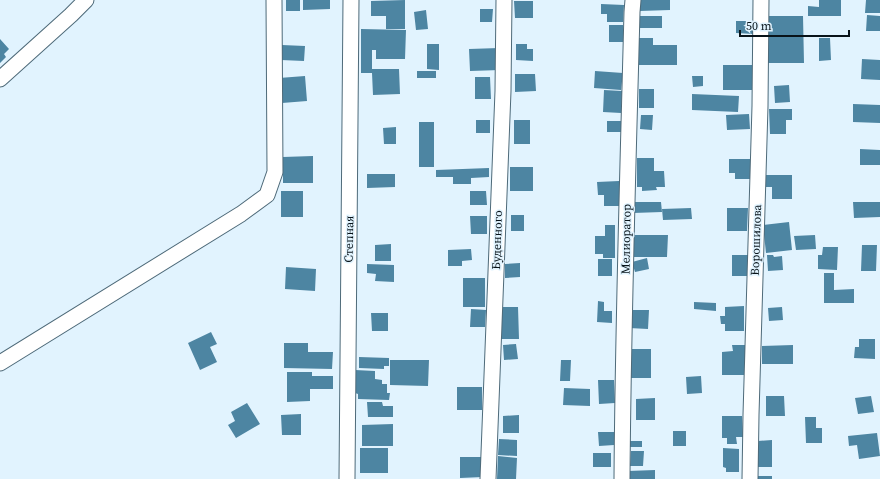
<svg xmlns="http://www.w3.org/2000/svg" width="880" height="479" viewBox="0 0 880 479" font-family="'Source Serif 4',serif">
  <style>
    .building { fill: #4d85a2 }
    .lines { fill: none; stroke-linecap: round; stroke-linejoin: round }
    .street-casing { stroke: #4e6a79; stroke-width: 17 }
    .street { stroke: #fff; stroke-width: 15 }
    .labels { text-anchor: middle; stroke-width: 3; stroke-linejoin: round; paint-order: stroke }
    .street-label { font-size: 12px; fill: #081319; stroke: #e1f3fe }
  </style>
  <rect width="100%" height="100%" fill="#e1f3fe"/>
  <path class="building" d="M286,0H300V11H286Z
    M303,0H330V9L303,10Z
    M405,0V29H386V16H371V1Z
    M640,0H670V10L640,11Z
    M819,0H841V16H808V6L819,7Z
    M866,0H880V13H865Z
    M514,1H533V18H515Z
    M601,4L624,5L623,22H607V14H601Z
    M480,9H493L492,22H480Z
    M426,10L428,29L416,30L414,12Z
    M867,15L880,16V31H866Z
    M640,16H662V28H640Z
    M768,16H803L804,63H768Z
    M736,21H747V25H754V34L736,33Z
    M609,25H623V42H609Z
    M361,29L406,30L405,59H376V50H372V69H399L400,94L373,95L372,73H361Z
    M638,38H653V45H677V65H636Z
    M819,38H830L831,60L819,61Z
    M0,39L9,49L4,54L6,57L0,63Z
    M427,44H439V70L427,69Z
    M516,44H527V49H533V61L516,60Z
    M282,45L305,46L304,61L281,60Z
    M499,48L500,70L470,71L469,49Z
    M862,59L880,60V80L861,79Z
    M723,65H752V90H723Z
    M417,71H436V78H417Z
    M595,71L623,73L621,90L594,88Z
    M515,74H535L536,91L515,92Z
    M305,76L307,101L282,103L279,78Z
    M692,76H703V86L693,87Z
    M475,77H490L491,99H475Z
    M789,85L790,102L775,103L774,86Z
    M639,89H654V108H639Z
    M604,90L622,91L621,113L603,112Z
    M692,94L739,96L738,112L692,110Z
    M853,104L880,105V123L853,122Z
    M769,109H792V120H786V134H770Z
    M749,114L750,129L727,130L726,115Z
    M641,115H653L652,130L640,129Z
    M476,120H490V133H476Z
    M514,120H530V144H514Z
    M607,121H622V132H607Z
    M419,122H434V167H419Z
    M396,127V144H384L383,128Z
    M860,149L880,150V165H860Z
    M313,156V183H283V157Z
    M637,158H654V171H664L665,187H656L657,190L642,191V187H637Z
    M729,159H750V179H735V173H729Z
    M510,167H533V191H510Z
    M489,168V177L471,178V184H453V177H436V170Z
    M367,174H395V187L367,188Z
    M765,175H792V199H772V187H765Z
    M619,181L620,206H604V195H598L597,182Z
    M281,191H303V217H281Z
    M470,191H486L487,205H470Z
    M633,202H661L662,212L633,213Z
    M853,202H880V217L854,218Z
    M691,208L692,219L663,220L662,209Z
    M727,208H748L747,231H727Z
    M511,215H524V231H511Z
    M470,216H487V234H471Z
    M789,222L792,250L766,253L763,225Z
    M605,225H615V258H603V254H595V236H605Z
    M630,235H668L667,257H630Z
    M815,235L816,249L796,250L794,236Z
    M391,244V261H375V245Z
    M862,245H877L876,271H861Z
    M823,247H838L837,270L818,269V255H822Z
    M471,249L472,260L462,261V266H448V250Z
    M732,255H749V276H732Z
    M767,255H773L774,257L782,256L783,270L768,271Z
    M647,258L649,269L635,272L632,262Z
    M598,259H612V276H598Z
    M520,263V277L505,278V264Z
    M367,264L394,265V282L375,281L376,274L367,273Z
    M286,267L316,269L315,291L285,289Z
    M824,273H834V290L854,289V303H824Z
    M463,278H485V307H463Z
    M598,301L604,302V311H612V323L597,322Z
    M694,302L716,303V311L694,309Z
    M744,306V331H725V324H721L720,316H725V307Z
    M501,307H518L519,339H501Z
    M782,307L783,320L769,321L768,308Z
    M471,309L486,310L485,327H470Z
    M630,310H649L648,329L629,328Z
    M371,313H388V331H372Z
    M211,332L217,344L210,347L217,362L200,370L188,343Z
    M859,339H875V359L854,358L855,347H859Z
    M284,343H308V352H333L332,369L284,368Z
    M516,344L518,359L504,360L503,345Z
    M732,345H747L748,375H722V352L733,351Z
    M793,345V364H762V346Z
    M629,349H651V378H629Z
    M359,357L389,358V366H384V369L359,368Z
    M390,360H429L428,386L390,385Z
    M561,360H571L570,381H560Z
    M355,370L375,371V379L382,380V384H387V393H390L389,400L358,399V394L355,393Z
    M287,372H312V376H333V389H310V401L287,402Z
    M701,376L702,393L687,394L686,377Z
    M598,380H614L615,403L599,404Z
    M457,387H482V410H457Z
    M564,388L590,389V406L563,405Z
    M766,396H784L785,416H766Z
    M871,396L874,412L858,414L855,398Z
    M655,398V420H636V399Z
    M367,402H382L383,406H393V417H368Z
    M247,403L260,424L236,438L228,425L235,421L231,412Z
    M301,414V435H282L281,415Z
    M519,415V433H503V416Z
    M722,416H742L743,437H736L737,444H727V438H722Z
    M805,417H816V428H822V443H806Z
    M393,424V446H362V425Z
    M673,431H686V446H673Z
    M598,432H614V445L599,446Z
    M877,433L880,456L859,459L857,445L849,446L848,436Z
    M499,439L517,440V456L498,455Z
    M772,440V467H758V441Z
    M627,441H642V447H627Z
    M360,448H388V473H360Z
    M723,448L739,449V472H726V468L723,467Z
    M631,451H644L643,466H630Z
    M593,453H611V467H593Z
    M498,456L517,458L516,479H497Z
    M460,457H483V477L460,478Z
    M655,470V479H628V471Z
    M758,476H772V479H758Z"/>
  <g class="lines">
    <defs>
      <path id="street" d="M0,79L71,15L86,0
        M0,363L241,214L267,195L275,172L274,0
        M347,479L351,0
        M488,479L503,91L504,0
        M622,479C623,323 628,167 632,12L633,0
        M750,479L751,415L760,106L761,0"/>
    </defs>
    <use href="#street" class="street-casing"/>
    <use href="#street" class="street"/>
  </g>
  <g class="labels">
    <g class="street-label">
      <text transform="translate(349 239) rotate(-89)" y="4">Степная</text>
      <text transform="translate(626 239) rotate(-89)" y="4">Мелиоратор</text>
      <text transform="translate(497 240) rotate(-88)" y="4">Буденного</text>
      <text transform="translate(756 240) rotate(-88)" y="4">Ворошилова</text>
    </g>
  </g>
  <path d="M740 30v6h109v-6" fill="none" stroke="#081319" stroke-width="2"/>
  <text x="746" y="30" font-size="12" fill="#081319" stroke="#e1f3fe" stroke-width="3" paint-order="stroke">50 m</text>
</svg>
